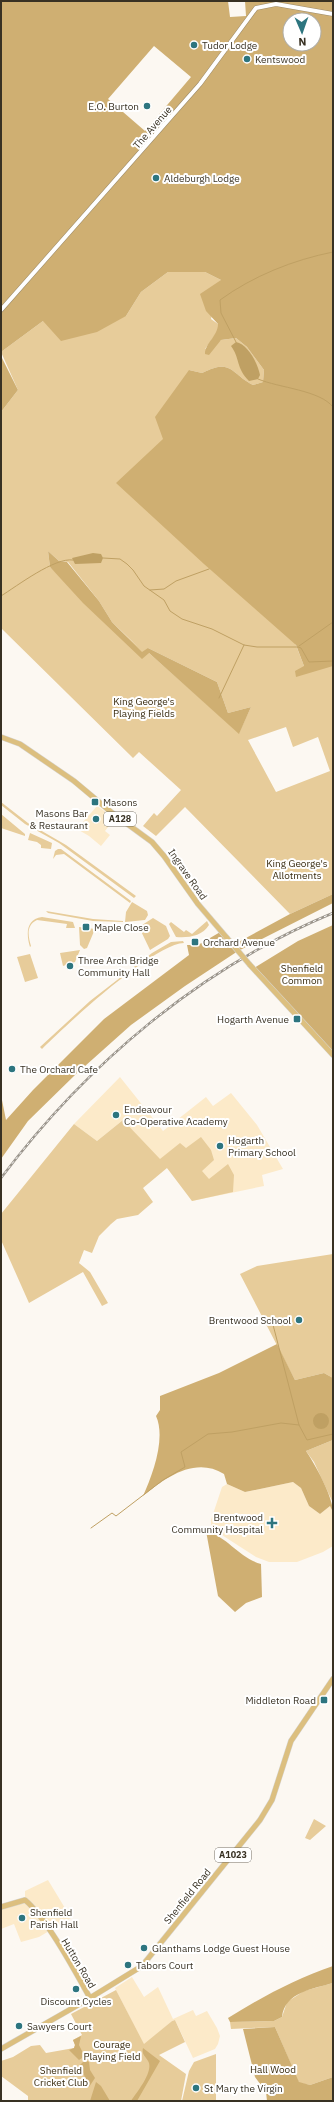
<svg xmlns="http://www.w3.org/2000/svg" width="334" height="2102" viewBox="0 0 334 2102" font-family="'IBM Plex Sans',sans-serif">
  <style>
    .built { fill: #fceac9 }
    .green { fill: #e7cc9a; fill-rule: evenodd }
    .forest { fill: #cfaf72; fill-rule: evenodd }
    .water { fill: #bfa063 }
    .lines { fill: none; stroke-linecap: round; stroke-linejoin: round }
    .stream { stroke: #bfa063; stroke-width: 1 }
    .tertiary-casing { stroke: #9b8a6a; stroke-width: 5 }
    .primary-casing { stroke: #d7d6d3; stroke-width: 6 }
    .tertiary { stroke: #fff; stroke-width: 4 }
    .primary { stroke: #dcbf7f; stroke-width: 5 }
    .rail-casing { stroke: #9b958c; stroke-width: 2.5 }
    .rail { stroke: #fff; stroke-width: 1; stroke-dasharray: 3; stroke-linecap: butt }
    .primary-bridge-casing { stroke: #d7d6d3; stroke-width: 6; stroke-linecap: butt }
    .primary-bridge { stroke: #dcbf7f; stroke-width: 5 }
    .poi-dot { fill: #2d757f; stroke: #fff; stroke-width: 1.5 }
    .labels { text-anchor: middle; stroke-width: 4; stroke-linejoin: round; paint-order: stroke }
    .shield { fill: #fff; stroke: #746f65; stroke-width: 1 }
    .shield-label { font-size: 9px; font-weight: bold; fill: #383123 }
    .poi-label { font-size: 10px; fill: #383123; stroke: #fff; text-anchor: start }
    .street-label { font-size: 10px; fill: #383123; stroke: #fff }
    .park-label { font-size: 10px; fill: #382a0e; stroke: #fff }
  </style>
  <rect width="100%" height="100%" fill="#fcf8f2"/>
  <path class="built" d="M97,806L115,818L105,831L110,835L101,846L89,836L77,829Z
    M120,1077L163,1131L206,1097L213,1106L231,1093L257,1125L283,1169L262,1175L264,1186L192,1201L178,1180L123,1120L97,1141L74,1124Z
    M293,1482L301,1488L309,1506L320,1514L330,1506L333,1512V1546L323,1552L297,1562H269L256,1557L211,1528V1520L222,1487L227,1484L245,1492Z
    M48,1880L71,1918L39,1937L21,1942L14,1924L1,1929V1907L25,1900V1891Z
    M132,1977L144,1997L158,1987L173,2019L193,2010L196,2016L207,2011L217,2028L220,2036L218,2044L215,2049L193,2058L175,2020L172,2021L144,2045L115,1988Z"/>
  <path class="green" d="M168,272H205L221,280L211,319L218,324V331L205,349L221,340L236,338L247,347L264,370L263,382L253,385C230,373 232,358 202,373L189,370L304,666H333V894L290,914L185,807L156,836L143,826L154,813L157,816L181,790L139,752L133,758L1,628V412L18,390L1,352L43,321L126,316L141,292ZM48,551L59,561L68,562L99,601L112,622L138,647L50,567ZM148,648L217,682L228,713L251,707L239,733L149,653ZM286,727L293,747L318,737L330,771L276,792L248,740Z
    M1,802L28,823L66,845L136,896L134,898L59,843L25,824L1,805Z
    M1,814L25,834V836L1,828Z
    M30,833L52,843L51,849L41,848V845L37,842L28,840Z
    M58,849H61L131,901L130,903L64,854L56,855L53,859L55,851Z
    M132,902L147,911L148,915L145,920L125,922L126,912Z
    M46,911L93,919L123,921V922L93,921L48,913Z
    M42,917L73,922L75,928H66L67,924L37,920C26,925 28,936 31,946L30,947C26,934 26,919 42,917Z
    M153,918L166,926L170,936L168,939L150,950L139,927Z
    M207,921L209,925C202,936 189,938 176,937L169,924L171,922L184,932L186,930L192,934Z
    M79,927L95,929L87,948L84,949L80,945Z
    M183,941L184,943C153,944 66,1025 42,1049L40,1047L90,1001L152,953L171,942Z
    M80,950L75,962L63,966L60,953Z
    M30,954L38,978L25,982L17,957Z
    M123,1120L160,1159L180,1143L186,1148L201,1137L211,1150L214,1160L202,1171L209,1179L228,1164L234,1175L233,1192L192,1201L167,1168L143,1188L153,1202L138,1215L117,1219L111,1224L99,1236L92,1253L84,1250L79,1263L90,1272L108,1303L102,1306L83,1272L29,1303L1,1240V1214L74,1124L97,1141Z
    M333,1254V1378L324,1373L295,1380L240,1274L257,1266Z
    M333,1440V1503L314,1462L306,1451Z
    M314,1819L326,1826L310,1840L305,1838Z
    M333,1983V2077L310,2085L299,2083L275,2027L231,2029L230,2022L274,2021L282,2017L287,2002L304,1991Z
    M116,1990L144,2044L172,2021L175,2020L185,2042L159,2055L186,2074L181,2101H28V2096L1,2076V2061L13,2057L31,2046L40,2045L46,2053L74,2048L75,2045L73,2040L82,2035L71,2014Z
    M216,2054V2101H182L189,2071L194,2062Z"/>
  <path class="forest" d="M1,1H228L230,17L246,16L245,1H333V666L296,677L295,671L304,666L296,645L204,564L116,483L163,439L155,417L189,370L202,373C232,358 230,373 253,385L263,382L264,370L247,347L236,338L221,340L209,355L205,354C205,343 218,336 218,324L206,311L200,294L221,280L205,272H168L141,292L126,316L97,332L61,341L43,321L1,352ZM290,20H314V44H290ZM154,46L191,77L145,131L108,99Z
    M1,356L18,390L1,412Z
    M48,551L59,561L67,562L99,601L112,622L142,652L148,648L217,682L228,713L251,707L239,734L149,653L142,659L83,603L50,567Z
    M333,894V903L238,951L185,986L131,1025L75,1075L28,1121L1,1159V1095L6,1120L33,1090L104,1019L189,955L187,945H198L222,931L233,945L290,914Z
    M333,925V1049L330,1052L254,968L298,941Z
    M277,1344L295,1380L324,1373L333,1378V1440L306,1451C315,1464 333,1497 333,1512L330,1506L320,1514L309,1506L301,1488L293,1482L245,1492L227,1484L224,1474C195,1456 165,1478 143,1496C153,1474 166,1438 156,1416L160,1410V1396L219,1373Z
    M206,1531C228,1537 239,1558 261,1564L262,1597L246,1603L235,1612L218,1596Z
    M333,1966V1983C313,1989 285,1992 282,2017L274,2021L230,2022L228,2018C262,1997 295,1979 333,1966Z
    M275,2027L299,2082L310,2085L333,2077V2101H267L266,2092L255,2077L243,2029Z
    M81,2036L79,2045L82,2051V2058L79,2060L69,2050L74,2048L75,2045L73,2040Z
    M143,2048L160,2061L137,2101H131C137,2092 152,2074 149,2063C147,2057 141,2055 143,2048Z
    M85,2060L89,2062L90,2070L95,2078L89,2087L80,2065Z
    M96,2082L101,2086L110,2101H90Z"/>
  <path class="water" d="M236,342C248,344 258,364 260,375L258,379L249,381C236,368 240,358 231,346Z
    M93,553L101,554L103,558L101,563L75,564L72,558Z
    M313 1421a8 8 0 1 1 16 0a8 8 0 1 1-16 0Z"/>
  <g class="lines">
    <path class="stream" d="M236,342L221,313L220,300C253,276 293,260 333,252
      M258,379C279,388 320,390 333,407
      M103,558L120,559L127,564L133,570L144,586L164,600L170,611L182,619L212,629L244,645L257,647H298L301,648L309,662L333,661
      M150,590L164,589L176,581L209,569
      M1,596C17,586 55,557 73,560
      M299,646L333,622
      M219,698L244,645
      M271,1317L299,1425L307,1440L333,1434
      M91,1528L112,1513L116,1516L163,1480L185,1467L181,1452L208,1434L232,1432L281,1423L299,1425"/>
    <defs>
      <path id="tertiary" d="M1,310L200,84L256,8L276,4L333,14"/>
      <path id="primary" d="M1,737L20,744L74,781L111,812L152,842L164,856L198,904L227,938
        M250,965L333,1055
        M1,1907L25,1900C46,1917 76,1973 90,1998
        M1,2049L85,2001L142,1966L260,1820L272,1800L291,1741L333,1679"/>
    </defs>
    <use href="#tertiary" class="tertiary-casing"/>
    <use href="#primary" class="primary-casing"/>
    <use href="#tertiary" class="tertiary"/>
    <use href="#primary" class="primary"/>
    <defs>
      <path id="rail" d="M1,1178C87,1064 200,968 333,913"/>
    </defs>
    <use href="#rail" class="rail-casing"/>
    <use href="#rail" class="rail"/>
    <defs>
      <path id="primary-bridge" d="M227,938L250,965"/>
    </defs>
    <use href="#primary-bridge" class="primary-bridge-casing"/>
    <use href="#primary-bridge" class="primary-bridge"/>
  </g>
  <g class="poi-dot">
    <circle cx="194" cy="45" r="4"/>
    <circle cx="247" cy="59" r="4"/>
    <circle cx="147" cy="106" r="4"/>
    <circle cx="156" cy="178" r="4"/>
    <rect x="91" y="798" width="8" height="8" rx="2"/>
    <circle cx="96" cy="819" r="4"/>
    <rect x="82" y="923" width="8" height="8" rx="2"/>
    <rect x="191" y="938" width="8" height="8" rx="2"/>
    <circle cx="70" cy="966" r="4"/>
    <rect x="293" y="1015" width="8" height="8" rx="2"/>
    <circle cx="12" cy="1069" r="4"/>
    <circle cx="116" cy="1115" r="4"/>
    <circle cx="220" cy="1146" r="4"/>
    <circle cx="299" cy="1320" r="4"/>
    <path d="M270 1517h4v4h4v4h-4v4h-4v-4h-4v-4h4z"/>
    <rect x="320" y="1696" width="8" height="8" rx="2"/>
    <circle cx="22" cy="1918" r="4"/>
    <circle cx="144" cy="1948" r="4"/>
    <circle cx="128" cy="1965" r="4"/>
    <circle cx="76" cy="1989" r="4"/>
    <circle cx="19" cy="2026" r="4"/>
    <circle cx="196" cy="2088" r="4"/>
  </g>
  <g class="labels">
    <g class="shield">
      <rect x="104" y="812" width="32" height="14" rx="3"/>
      <rect x="215" y="1848" width="36" height="14" rx="3"/>
    </g>
    <g class="shield-label">
      <text x="120" y="822">A128</text>
      <text x="233" y="1858">A1023</text>
    </g>
    <g class="poi-label">
      <text x="202" y="49">Tudor Lodge</text>
      <text x="255" y="63">Kentswood</text>
      <text x="139" y="110" text-anchor="end">E.O. Burton</text>
      <text x="164" y="182">Aldeburgh Lodge</text>
      <text x="103" y="806">Masons</text>
      <text x="88" y="817" text-anchor="end">Masons Bar<tspan x="88" dy="12">&amp; Restaurant</tspan></text>
      <text x="94" y="931">Maple Close</text>
      <text x="203" y="946">Orchard Avenue</text>
      <text x="78" y="964">Three Arch Bridge<tspan x="78" dy="12">Community Hall</tspan></text>
      <text x="289" y="1023" text-anchor="end">Hogarth Avenue</text>
      <text x="20" y="1073">The Orchard Cafe</text>
      <text x="124" y="1113">Endeavour<tspan x="124" dy="12">Co-Operative Academy</tspan></text>
      <text x="228" y="1144">Hogarth<tspan x="228" dy="12">Primary School</tspan></text>
      <text x="291" y="1324" text-anchor="end">Brentwood School</text>
      <text x="263" y="1521" text-anchor="end">Brentwood<tspan x="263" dy="12">Community Hospital</tspan></text>
      <text x="316" y="1704" text-anchor="end">Middleton Road</text>
      <text x="30" y="1916">Shenfield<tspan x="30" dy="12">Parish Hall</tspan></text>
      <text x="152" y="1952">Glanthams Lodge Guest House</text>
      <text x="136" y="1969">Tabors Court</text>
      <text x="76" y="2005" text-anchor="middle">Discount Cycles</text>
      <text x="27" y="2030">Sawyers Court</text>
      <text x="204" y="2092">St Mary the Virgin</text>
    </g>
    <g class="street-label">
      <text transform="translate(152 127) rotate(-49)" y="4">The Avenue</text>
      <text transform="translate(188 874) rotate(55)" y="4">Ingrave Road</text>
      <text transform="translate(187 1896) rotate(-51)" y="4">Shenfield Road</text>
      <text transform="translate(79 1963) rotate(59)" y="4">Hutton Road</text>
    </g>
    <g class="park-label">
      <text x="144" y="705">King George's<tspan x="144" dy="12">Playing Fields</tspan></text>
      <text x="297" y="867">King George's<tspan x="297" dy="12">Allotments</tspan></text>
      <text x="302" y="972">Shenfield<tspan x="302" dy="12">Common</tspan></text>
      <text x="112" y="2048">Courage<tspan x="112" dy="12">Playing Field</tspan></text>
      <text x="273" y="2073">Hall Wood</text>
      <text x="61" y="2074">Shenfield<tspan x="61" dy="12">Cricket Club</tspan></text>
    </g>
  </g>
  <rect width="334" height="2102" fill="none" stroke="#383123" stroke-width="4"/>
  <g transform="translate(302 32) rotate(178)"><circle r="19" fill="#ffffff" stroke="#afada7"/>
  <path d="M0-3L7 15L0 10L-7 15Z" fill="#2d757f"/>
  <text y="-6" font-size="11" font-weight="bold" text-anchor="middle" fill="#383123">N</text>
  </g>
</svg>
